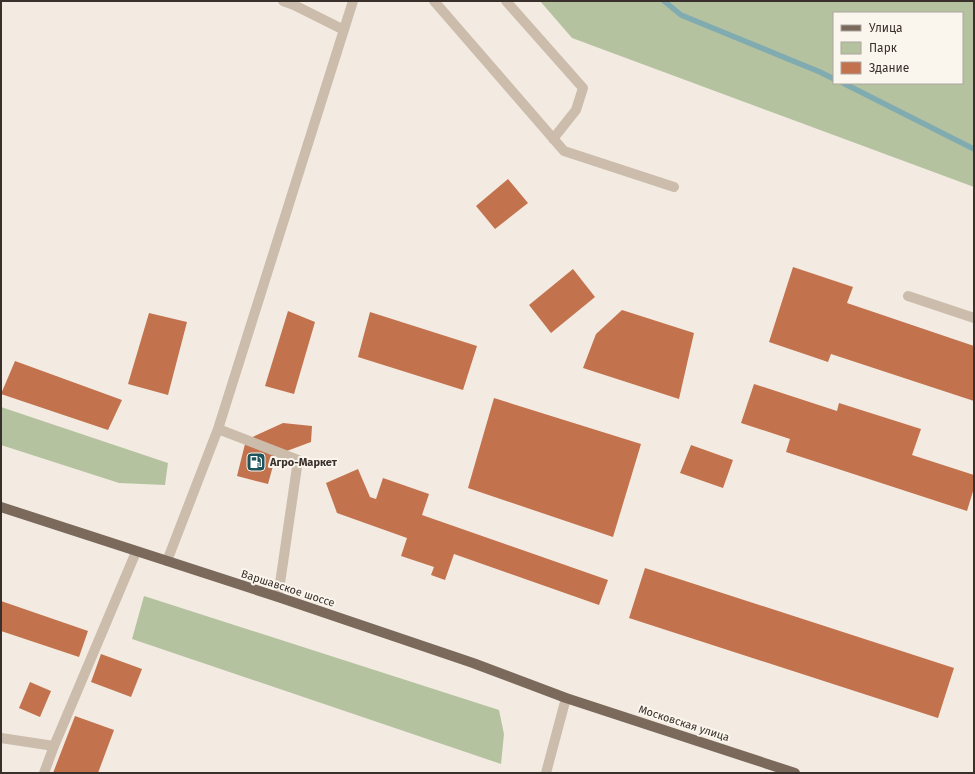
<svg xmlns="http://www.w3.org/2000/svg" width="975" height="774" viewBox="0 0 975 774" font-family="'Fira Sans',sans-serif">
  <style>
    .green { fill: #b5c2a0; fill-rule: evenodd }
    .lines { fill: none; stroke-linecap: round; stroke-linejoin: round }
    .stream { stroke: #80abb0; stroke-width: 5.5 }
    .building { fill: #c3724e }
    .minor { stroke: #cbbcac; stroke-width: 10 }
    .major { stroke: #7b695c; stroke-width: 10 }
    .labels { text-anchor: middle; stroke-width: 4; stroke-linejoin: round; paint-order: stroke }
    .poi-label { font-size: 11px; font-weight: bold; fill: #3a302b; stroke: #faf5ed; text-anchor: start }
    .street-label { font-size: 11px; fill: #3a302b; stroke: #faf5ed }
  </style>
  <rect width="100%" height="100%" fill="#f3ebe1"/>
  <path class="green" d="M540,1H974V187L572,38ZM834,13H962V83H834Z
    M1,407L168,463L165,485L119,483L1,445Z
    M144,596L499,710L504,734L501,764L132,639Z"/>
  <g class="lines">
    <path class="stream" d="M664,1L681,15L820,72L834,79
      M843,83L974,149"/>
  </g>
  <path class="building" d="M508,179L528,203L495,229L476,206Z
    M793,267L853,287L847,303L974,346V401L831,354L828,362L769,342Z
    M573,269L595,297L551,333L529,305Z
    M622,310L694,333L679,399L583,368L596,334Z
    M288,311L315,322L294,394L265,386Z
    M370,312L477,346L463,390L358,357Z
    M149,313L187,322L168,395L128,384Z
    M15,361L122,400L108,430L1,394Z
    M754,384L837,411L839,403L921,429L912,455L974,475V488L967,511L786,452L790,439L741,423Z
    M494,398L641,444L613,537L468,488Z
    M283,423L312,426L311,442L276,455L268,484L237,476L246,440Z
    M691,445L733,460L723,488L680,473Z
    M358,469L370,497L376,499L383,478L429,494L422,515L608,580L599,605L454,554L445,580L431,575L434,567L401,556L407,538L337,513L326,483Z
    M645,568L954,668L938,718L629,618Z
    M1,601L88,631L79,657L1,631Z
    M101,654L142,669L131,697L91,682Z
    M30,682L51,691L40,717L19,708Z
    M75,716L114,730L98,773H53Z"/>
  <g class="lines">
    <path class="minor" d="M283,1L294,5L344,30
      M434,1L564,151L674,187
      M506,1L583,88L576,110L553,139
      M908,296L974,318
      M218,429L353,1
      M167,561L218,429L298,460L278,597
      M1,738L54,746L136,552
      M44,773L54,746
      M546,773L566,698"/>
    <path class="major" d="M1,507L278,597L473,663L566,698L795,773"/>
  </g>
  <defs>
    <symbol id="fuel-square" viewBox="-11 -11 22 22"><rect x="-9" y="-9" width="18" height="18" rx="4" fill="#21535b" stroke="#faf5ed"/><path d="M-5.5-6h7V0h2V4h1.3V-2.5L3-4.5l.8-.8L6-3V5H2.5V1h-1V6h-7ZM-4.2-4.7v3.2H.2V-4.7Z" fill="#fff"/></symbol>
  </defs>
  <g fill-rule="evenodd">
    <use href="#fuel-square" x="245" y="451" width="22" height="22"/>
  </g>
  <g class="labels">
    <g class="poi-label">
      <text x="270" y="466">Агро-Маркет</text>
    </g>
    <g class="street-label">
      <text transform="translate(288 588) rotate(18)" y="4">Варшавское шоссе</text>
      <text transform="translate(684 723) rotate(18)" y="4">Московская улица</text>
    </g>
  </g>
  <rect width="975" height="774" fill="none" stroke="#3a302b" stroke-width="4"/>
  <rect x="833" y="12" width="130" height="72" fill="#faf5ed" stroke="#ada69f"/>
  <rect x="841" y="25" width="20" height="6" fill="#7b695c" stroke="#ada69f"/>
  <text x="869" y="32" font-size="12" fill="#3a302b">Улица</text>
  <rect x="841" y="42" width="20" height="12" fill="#b5c2a0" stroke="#ada69f"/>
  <text x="869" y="52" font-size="12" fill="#3a302b">Парк</text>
  <rect x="841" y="62" width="20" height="12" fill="#c3724e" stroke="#ada69f"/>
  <text x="869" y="72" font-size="12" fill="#3a302b">Здание</text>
</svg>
